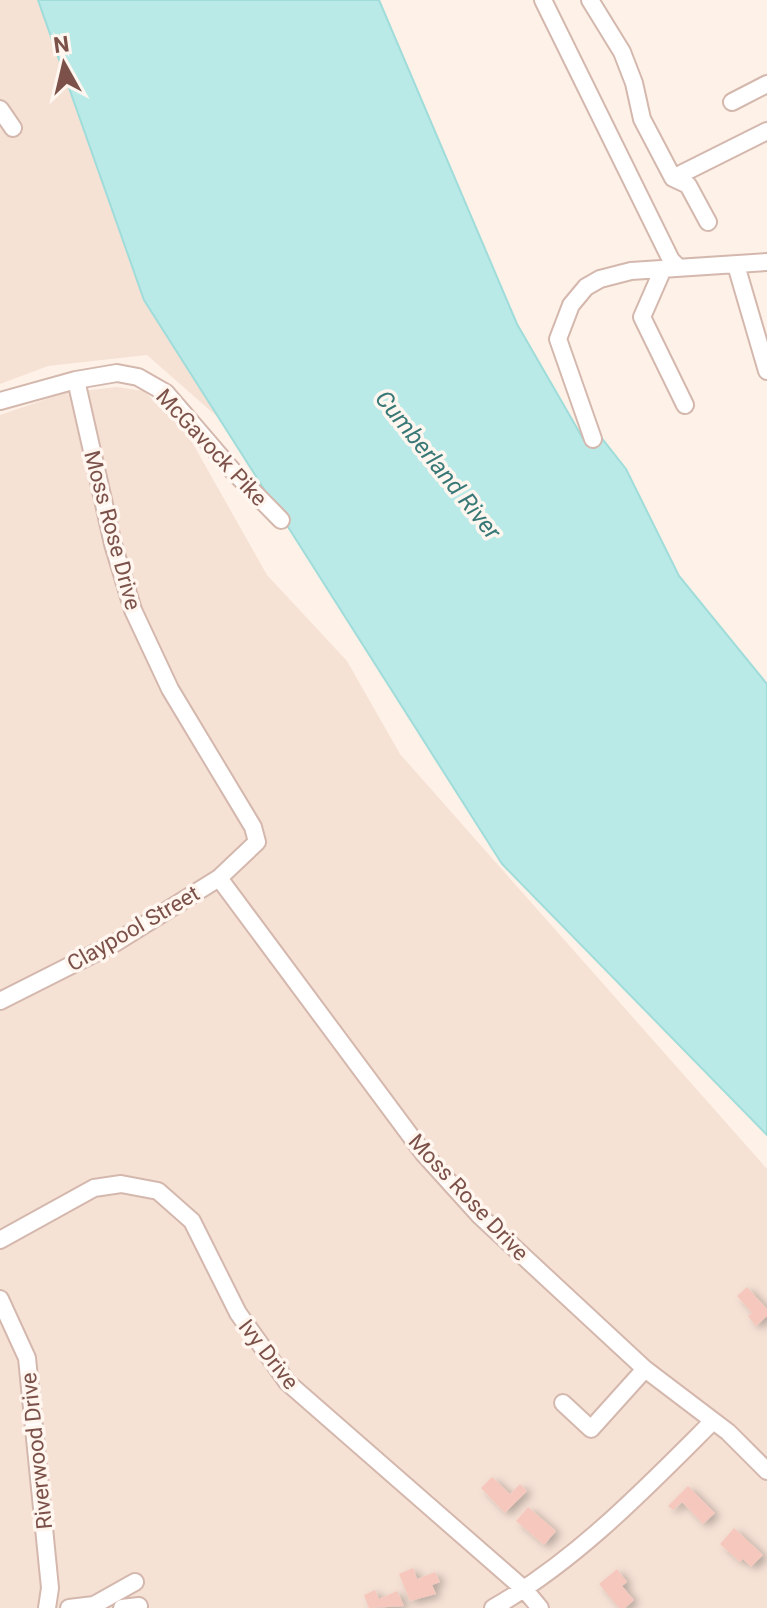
<svg xmlns="http://www.w3.org/2000/svg" width="767" height="1608" viewBox="0 0 767 1608" font-family="Roboto,sans-serif">
  <style>
    .residential { fill: #f6e1d5 }
    .water { fill: #b9eae7; stroke: #9fdcda; stroke-width: 2 }
    .building { fill: #f6c8bd; filter: url(#shadow) }
    .lines { fill: none; stroke-linecap: round; stroke-linejoin: round }
    .minor-casing { stroke: #d4b8ae; stroke-width: 20 }
    .minor { stroke: #fff; stroke-width: 16 }
    .labels { text-anchor: middle; stroke-width: 7; stroke-linejoin: round; paint-order: stroke }
    .street-label { font-size: 22px; fill: #7b5149; stroke: #fff6ef }
    .water-label { font-size: 24px; font-style: italic; fill: #387977; stroke: #fff6ef }
  </style>
  <defs>
    <filter id="shadow"><feDropShadow dx="5" dy="3" stdDeviation="4" flood-color="#0004"/></filter>
  </defs>
  <rect width="100%" height="100%" fill="#fef1e7"/>
  <path class="residential" d="M0,0H38L144,300L221,420L147,355L48,366L0,384Z
    M117,387L144,391L188,435L267,575L347,661L400,754L767,1169V1608H0V415L64,393Z"/>
  <path class="water" d="M38,0H379L517,324L585,442L600,436L626,469L679,576L767,684V1135L502,864L144,300Z"/>
  <path class="building" d="M747,1287L767,1309V1316L756,1326L748,1316L752,1313L737,1296Z
    M492,1477L510,1494L520,1484L527,1491L505,1513L481,1488Z
    M688,1486L715,1513L703,1524L682,1502L673,1510L668,1506Z
    M528,1507L556,1531L544,1545L516,1521Z
    M734,1528L763,1555L751,1567L743,1559L740,1562L720,1544Z
    M413,1568L417,1579L435,1572L440,1582L432,1585L436,1594L410,1601L399,1574Z
    M617,1569L627,1582L622,1586L634,1600L625,1608H619L599,1584Z
    M375,1590L379,1599L397,1591L404,1606L369,1608L364,1595Z"/>
  <g class="lines">
    <defs>
      <path id="minor" d="M543,0L671,260L678,267
        M590,0L622,52L634,83L642,119L673,178L688,185L708,222
        M732,102L767,84
        M0,109L13,128
        M673,178L767,131
        M736,265L767,371
        M663,269L642,317L685,405
        M0,401L76,380L117,373L138,377L166,393L232,470L281,520
        M593,439L558,339L571,305L586,287L600,279L631,271L767,262
        M219,878L424,1154L480,1216L645,1369L728,1432L767,1471
        M0,1001L115,943L219,878L257,842L253,827L170,689L133,610L113,544L76,380
        M0,1240L94,1188L121,1184L158,1191L192,1221L238,1313L287,1382L525,1590L540,1608
        M0,1299L27,1358L50,1588L47,1608
        M563,1403L591,1429L645,1369
        M69,1608L94,1605L135,1582
        M122,1608L139,1606
        M493,1608C577,1560 645,1489 713,1421"/>
    </defs>
    <use href="#minor" class="minor-casing"/>
    <use href="#minor" class="minor"/>
  </g>
  <g class="labels">
    <g class="street-label">
      <text transform="translate(212 447) rotate(47)" y="8">McGavock Pike</text>
      <text transform="translate(113 530) rotate(75)" y="8">Moss Rose Drive</text>
      <text transform="translate(133 928) rotate(-30)" y="8">Claypool Street</text>
      <text transform="translate(469 1197) rotate(47)" y="8">Moss Rose Drive</text>
      <text transform="translate(269 1354) rotate(52)" y="8">Ivy Drive</text>
      <text transform="translate(36 1451) rotate(-96)" y="8">Riverwood Drive</text>
    </g>
    <g class="water-label">
      <text transform="translate(438 465) rotate(51)" y="8">Cumberland River</text>
    </g>
  </g>
  <g transform="translate(64 64) rotate(352)" stroke="#fff6ef" stroke-width="6" paint-order="stroke">
  <path d="M0-6L14 30L0 20L-14 30Z" fill="#7b5149"/>
  <text y="-12" font-size="22" font-weight="bold" text-anchor="middle" fill="#7b5149">N</text>
  </g>
</svg>
